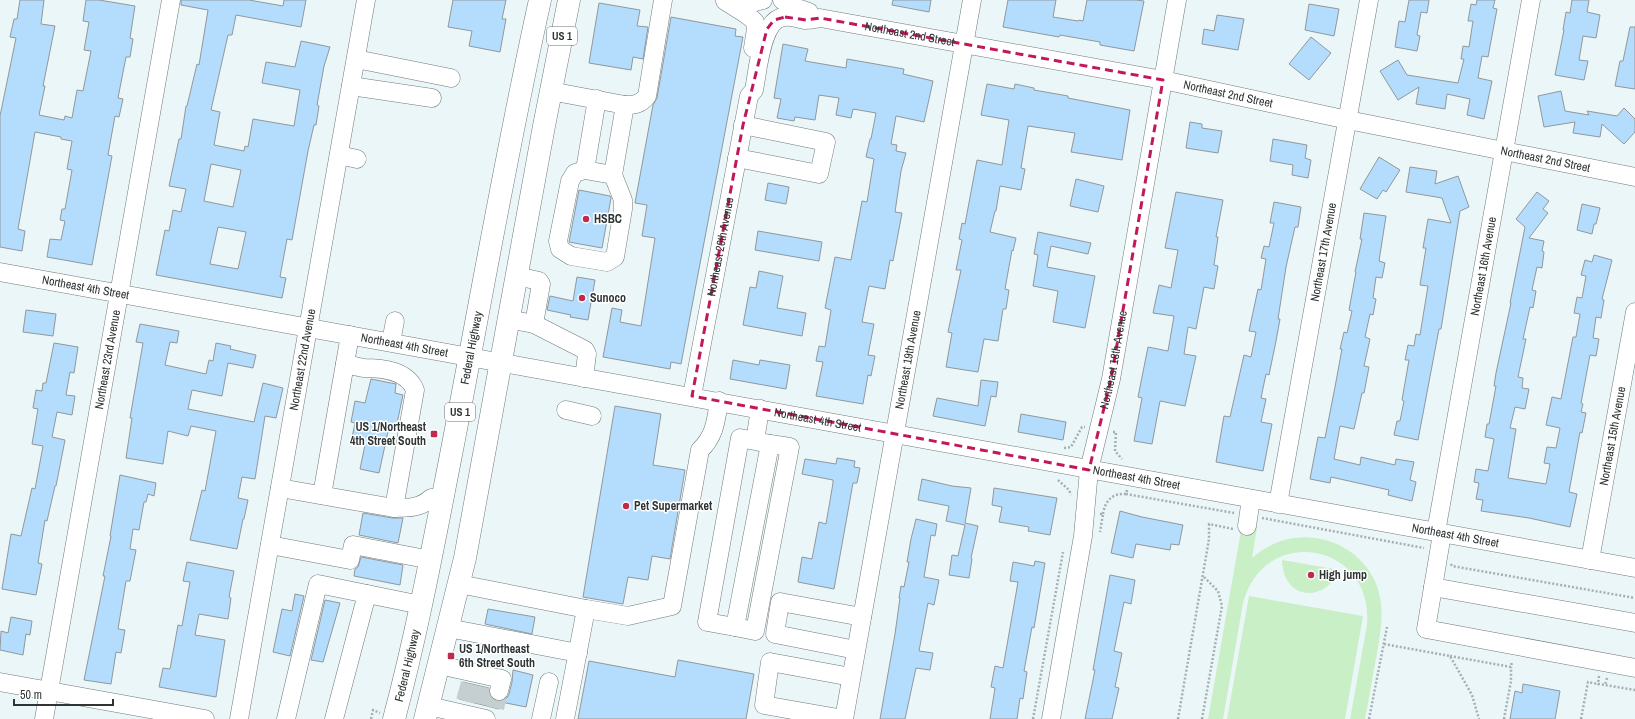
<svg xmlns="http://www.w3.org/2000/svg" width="1635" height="719" viewBox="0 0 1635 719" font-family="'Archivo Narrow',sans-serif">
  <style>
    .green { fill: #c9efc6 }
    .building { fill: #b4ddfd; stroke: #90989d; fill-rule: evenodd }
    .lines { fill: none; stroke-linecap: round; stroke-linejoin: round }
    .minor-tunnel { stroke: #c5cfd1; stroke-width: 18; stroke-dasharray: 18 9; stroke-linecap: butt }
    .minor-casing { stroke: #707a7b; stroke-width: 19 }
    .major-casing { stroke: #707a7b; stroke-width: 23 }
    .path { stroke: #a6afb0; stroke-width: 2.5; stroke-dasharray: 2 2; stroke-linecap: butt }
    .minor { stroke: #fff; stroke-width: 18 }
    .major { stroke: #fff; stroke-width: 22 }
    .marked { fill: none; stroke: #c2185b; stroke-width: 3; stroke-dasharray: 8 5; stroke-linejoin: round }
    .poi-dot { fill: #bd2c4f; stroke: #fff; stroke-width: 1.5 }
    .labels { text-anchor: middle; stroke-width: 3; stroke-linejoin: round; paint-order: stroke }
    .shield { fill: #fff; stroke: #6d7070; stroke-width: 1 }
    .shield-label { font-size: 11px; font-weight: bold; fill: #2e3333 }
    .street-label { font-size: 12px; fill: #2e3333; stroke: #fff }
    .poi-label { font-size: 12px; font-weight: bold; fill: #2e3333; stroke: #fff; text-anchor: start }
  </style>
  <rect width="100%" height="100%" fill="#ebf6f8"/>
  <path class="green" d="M1242,525L1257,527L1252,558C1273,540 1298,533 1325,540C1337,543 1348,549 1357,557C1389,587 1383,620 1376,659C1372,679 1369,699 1365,719H1350L1367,625C1374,542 1264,523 1243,603L1223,719H1208Z
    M1282,560L1340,570C1324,604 1283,600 1282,560Z
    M1249,596L1363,616L1345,719H1227Z"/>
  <path class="building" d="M20,0H44L41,24L55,26L43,86H45L39,115L64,120L65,116L72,118L77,90L83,91L91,51L84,50L89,22L83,21L86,0H99L135,6L130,38L133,39L130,57H126L118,98L123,99L119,117L115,116L108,155L112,156L92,265L47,257L50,239L61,240L65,221L60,220L62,209H65L72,170L67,169L72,141L61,139V137L35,132L18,229L25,231L22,251L0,247V116L16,38L10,37L14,19H17Z
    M181,0H249L283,6L284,0H306L301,27L236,15L232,35H228L211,110L220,112L214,145L244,151L245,146L248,147L253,119L294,126L300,90L262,83L266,62L295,67L301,41L330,47L324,66L317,105L319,106L316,125H314L308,151L292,240L287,239L280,277L286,278L282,298L156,275L165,230L169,231L173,210L181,212L186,189L169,186L179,139H181L186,106H187L197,64L199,65L208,10L181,5ZM211,164L241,170L233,207L204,201ZM218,227L246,232L238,269L210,264Z
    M453,0H506L502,19H506L500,52L469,46L472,31L448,27Z
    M893,0H931L929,12L892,5Z
    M1008,0H1056L1053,17L1078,21L1079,20L1083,21L1087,0H1136L1144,1L1134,51L1100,45V42L1060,35L1059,37L1003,27Z
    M1409,0H1429L1427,13L1421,12L1417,35L1420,36L1417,51L1395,47L1399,21L1405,22Z
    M1477,0H1495L1493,8L1497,9L1488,57L1482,56L1478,78L1492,81L1484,119L1467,115L1470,99L1447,94L1445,109L1416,104L1419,87L1398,100L1380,71L1398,60L1407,75L1458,83L1464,59H1461L1463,46L1469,47L1473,21H1468L1471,4L1476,5Z
    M1572,0H1589L1587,12L1600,15L1596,38L1583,36L1579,60L1588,61L1584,80L1555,75L1564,30H1563L1566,12L1570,13Z
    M599,3L640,10L637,26L648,27L643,59L633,57L631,70L589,63Z
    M1309,4L1339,9L1334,36L1305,30Z
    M1217,15L1244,19L1238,50L1202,44L1204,29L1214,31Z
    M671,17L736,29L735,36L743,37L681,364L671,362L670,369L603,357L612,308L622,310L620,322L641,326L655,238L642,236L647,205L635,203L653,105L657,98Z
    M1630,27H1635V89L1615,86L1620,61H1623Z
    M1311,37L1331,53L1309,80L1289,64Z
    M783,44L808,49L805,61L846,68L847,59L904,69L903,74L933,81L924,122L896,116L891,144L897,145L896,151L906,153L901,171L895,212L902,213L893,261L890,260L885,289L869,286L862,322L874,324L868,355L875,356L871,376L868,375L863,404L816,396L823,362L816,361L819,346L825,347L831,310L825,308L835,257L851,260L862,201L867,202L874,159L866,157L870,139H871L876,113L853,109L851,118L836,115L839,98L819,95L815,120L795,117L794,121L777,118L781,99L774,98Z
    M987,84L1014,89L1015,84L1034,88V90L1068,96V98L1130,110L1122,160L1071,152L1075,133L1028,126L1021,168L1025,169L1021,190L1000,186L996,211H995L990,232L1016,238L1013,251L1012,250L1005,289L1009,290L1006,309H1003L998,341L984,339L978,372L946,367L952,333L948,332L961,270H956L962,240L959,239L962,223L965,224L977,160L1002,165L1009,120L981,115Z
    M1561,91L1565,111L1589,115L1587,111L1617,116L1624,108L1635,119V132L1624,144L1602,124L1600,137L1573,133L1575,122L1544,127L1538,96Z
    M1190,122L1202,124V128L1222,131L1218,153L1186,148Z
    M1273,139L1307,145L1305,158L1311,160L1308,178L1292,175L1293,165L1270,161Z
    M1379,157L1400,170L1386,192L1383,190L1377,199L1360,189Z
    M1410,167L1437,171L1435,184L1458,176L1469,207L1460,211L1441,329H1439L1418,440L1394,435L1397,421H1400L1404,401L1402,400L1409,360H1405L1408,345L1414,346L1416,334L1420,335L1428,286L1420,285L1426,248H1423L1428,219L1451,223L1442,198L1406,192Z
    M1076,179L1104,186L1098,212L1070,206Z
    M768,183L789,187L786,204L765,200Z
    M579,190L610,196L611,198L602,248L569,242Z
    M1176,192L1223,200L1216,237H1218L1214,265L1218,266L1214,289L1204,287L1196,329L1188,327L1184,354L1196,356L1185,406L1160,401L1152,444L1134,441L1142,398L1138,397L1148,347L1168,351L1174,316L1153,313L1159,285L1171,288L1178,250L1165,248Z
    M1537,192L1549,201L1543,209L1548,213L1529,238L1544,241L1542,251L1544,252L1542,268L1537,267L1532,290L1536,291L1533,308L1530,307L1523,339H1526L1518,377L1523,378L1522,388L1529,389L1525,409L1515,407L1510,428L1516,429L1508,478L1546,484L1550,464L1544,463L1547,447L1556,448L1560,428L1546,425L1552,397L1561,399L1573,337H1576L1580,314L1574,313L1577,297L1582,298L1586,276L1581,275L1585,260L1592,262L1594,255L1612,260L1602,299L1604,300L1601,318L1596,317L1593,338L1599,339L1596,356L1590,355L1581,403L1583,404L1581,412L1586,413L1582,433L1580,432L1569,492L1577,494L1570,527L1529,518L1481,511L1483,500L1476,499L1479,483L1474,482L1476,469L1488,471L1494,439L1485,437L1487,424H1489L1496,386H1494L1496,373L1511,303H1510L1525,227L1516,219Z
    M1274,202L1301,207L1298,227H1295L1286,267L1278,319H1280L1276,341L1269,375L1266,374L1261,398L1266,399L1261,422L1272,424L1263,471L1216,462L1224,416L1230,417L1244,355L1251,357L1256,332L1249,331L1258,289L1261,290L1266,259L1261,258L1264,246L1269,247L1274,223H1270Z
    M1582,204L1600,208L1596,224H1594L1592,234L1577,230Z
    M1364,213L1386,216L1379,261L1385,263L1382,278L1376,277L1373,298L1376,299L1373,315L1370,314L1365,337L1370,339L1364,366L1369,367L1364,393H1362L1354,429L1340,426L1334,459L1360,465L1361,457L1395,465L1396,459L1414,462L1410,480L1416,482L1412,501L1388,495L1389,490L1331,477L1330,483L1310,479L1318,437L1325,438L1335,387L1342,349H1340L1344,332L1347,333L1352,311L1349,310L1356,272H1355L1362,239H1360Z
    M758,231L822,242L819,261L755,250Z
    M1038,232L1091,243L1088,254L1051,246L1047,267L1095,276L1085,328L1053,322L1058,291L1033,286L1038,255L1034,254Z
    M759,271L783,276L777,308L806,313L802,336L743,325L750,287L756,288Z
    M577,277L595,280L588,320L570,317L571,315L547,310L550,296L573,301Z
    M26,310L56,314L53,336L23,332Z
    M140,324L179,331L177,343L170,342L165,365L206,374L209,360L213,361L216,343L231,346L230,349L256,355L253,368L228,363L222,396L192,390L188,409L254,422L263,383L283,388L276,418L265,416L255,479L242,477L238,498L248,500L244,519H243L237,549L190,540L202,490L205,491L216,431L191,426L188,436L168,431L163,464L126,458L132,418H130L143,343L136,342Z
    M54,343L78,347L74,373L70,372L66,395L75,396L72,415L57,412L52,437L65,440L56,486H55L47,521L45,520L38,563L42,564L36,595L2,589L11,534L21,536L32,488L35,489L43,446L32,444L38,409L33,408L36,390L42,391L43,383H46Z
    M733,360L759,365L760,360L790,365L786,389L730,379Z
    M371,379L396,384L395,393L403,395L396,428L389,427L379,473L360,469L365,445L351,442L355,423L351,422L355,401L365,403Z
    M981,380L998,382L996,397L991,396L985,426L933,416L937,398L978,406Z
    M615,406L661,414L653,465L685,470L670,559L652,556L648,580L628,577L623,604L583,597Z
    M1021,414L1066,422L1063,440L1018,432Z
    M837,458L855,461L854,467L860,468L857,483H853L834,589L798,582L802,557L812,559L819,522L826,524L833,483V480L802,474L805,459L836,464Z
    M120,475L156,483L154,496L148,494L146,502H144L139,530L133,529L130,549L136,550L130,581H126L118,629L125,630L121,653L116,652L111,684L84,680L105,576H103L111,536H110Z
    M922,479L952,486L971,488L965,523L978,526L971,558L972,559L969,578L949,575L952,555L958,556L965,525L946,521L949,506L918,500Z
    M994,488L1057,498L1050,535L1028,531L1029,527L999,522L1002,507L992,505Z
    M1120,511L1142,517L1183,525L1179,545L1171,544L1170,550L1136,544L1133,558L1111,553Z
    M363,513L392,518H403L398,543L359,535Z
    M916,519L937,524L935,536L931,535L924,577L939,580L934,605L928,603L919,651L933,653L930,670L916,668L905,719H880L895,634L900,598H899L901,586L904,587L909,562H907L911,539Z
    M361,557L403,565L400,585L354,576L355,569L358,567Z
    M1035,561L1045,563L1034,628L1032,627L1024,671L1027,672L1023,699L1020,698L1017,719H990L995,688L991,687L995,666L1003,668L1018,582L1010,581L1013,562L1034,566Z
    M187,562L234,571L229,597L231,598L228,619L199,614L195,635L225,640L216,697L159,687L163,668L170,669L178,625L182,626L190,582L183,581Z
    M1110,575L1135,580L1131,604L1124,602L1114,651L1122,653L1115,687L1119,688L1112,719H1085L1095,670H1093Z
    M295,594L304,596L290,656L273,652L282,609L292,611Z
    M325,600L340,603L323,662L311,660Z
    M488,609L535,617L532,634L485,624Z
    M11,617L32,621L30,635L26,634L23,655L0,650L1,631L8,633Z
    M678,660L754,674L746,719H578L589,661L675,677Z
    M513,670L533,675L526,707L501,702L499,709L459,699L463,682L489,688V694L492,699L497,701H502L507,698L509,694L512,682Z
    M1523,684L1560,691L1555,719H1510L1515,691L1522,693Z"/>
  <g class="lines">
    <path class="minor-tunnel" d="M465,701L470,683
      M480,704L484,687
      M495,708L499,691"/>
    <defs>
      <g id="minor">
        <path d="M782,0L791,6L809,12"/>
        <path d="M725,1C735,8 747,13 755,22L756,29L753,48"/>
        <path d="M729,2L747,4L763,0"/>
        <path d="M356,59L451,78"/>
        <path d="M351,86L432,98"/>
        <path d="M550,91L625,105L613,175"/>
        <path d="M625,105C635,105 641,104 647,96L663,0"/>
        <path d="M339,155L357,159"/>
        <path d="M737,158L819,174L826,142L743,125"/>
        <path d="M585,170L613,175L623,200V209L615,257L607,262L571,256L560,249L558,241L570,181L575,173Z"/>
        <path d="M585,170L597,99"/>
        <path id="s1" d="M0,272L1635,568"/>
        <path d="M508,319L534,324L541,284L539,281L517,276"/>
        <path d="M534,324L585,350L587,354L584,378"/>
        <path d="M391,342L395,321"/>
        <path id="s2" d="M692,396L749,96L754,90C758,71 761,19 784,17C791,16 798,19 805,20C810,20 816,19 820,18L1163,80L1348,120L1635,177"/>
        <path d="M566,410L592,416"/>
        <path d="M755,441L770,444L735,627L707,622L740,438L755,441L760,409"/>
        <path d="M280,488L394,508L415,390C407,370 382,368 364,368C357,367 351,365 345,364"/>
        <path d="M322,495L350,335"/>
        <path id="s3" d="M1278,504L1369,0"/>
        <path d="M394,508C408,508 421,508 431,498L443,499"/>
        <path d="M1247,526L1251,499"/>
        <path id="s4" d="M1436,532L1531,0"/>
        <path d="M1442,534L1426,629L1635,668"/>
        <path d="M270,545L350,560L353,545L431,560"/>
        <path id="s5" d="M1590,560L1635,312"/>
        <path d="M459,584L586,609L565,719"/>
        <path d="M1433,587L1635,623"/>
        <path d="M586,609L628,616L672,606L700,450C715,436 716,420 719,401"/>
        <path d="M735,627L755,631L790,447L770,444"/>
        <path d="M448,628L578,653"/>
        <path d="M856,650L775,634L780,602L862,617"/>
        <path d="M439,665L502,679L499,691"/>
        <path d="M0,682L205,719"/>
        <path d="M429,706L486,719"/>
        <path id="s6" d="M44,719L171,0"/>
        <path id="s7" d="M239,719L366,0"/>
        <path d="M286,719L318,584L367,594"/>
        <path d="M334,719L367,594L421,605"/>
        <path d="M541,719L549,682"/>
        <path id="s8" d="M844,719L972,0"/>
        <path d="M844,719L764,705L770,662L851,677"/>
        <path id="s9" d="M1051,719L1083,536L1089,470L1111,379L1177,0"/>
      </g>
      <g id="major">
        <path id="s10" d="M394,719C417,633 433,547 450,460C480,306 506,153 540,0"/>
        <path d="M425,719L465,558L544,126L569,0"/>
      </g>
    </defs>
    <use href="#minor" class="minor-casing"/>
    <use href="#major" class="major-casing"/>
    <path class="path" d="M1113,432H1116L1115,451L1122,459
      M1064,448L1071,447L1082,427H1085
      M1058,480L1069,490L1071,495
      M1127,490L1126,494L1234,513
      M1100,514H1103L1100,532
      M1103,514C1105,501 1112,493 1126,494
      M1262,518L1424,548
      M1451,564L1452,566L1635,598
      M1384,644L1450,656L1472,695L1479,719
      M1450,656L1511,667L1512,661
      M1599,676L1598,684L1605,685
      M1607,678L1605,685L1635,690
      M371,719L373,710L380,713
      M1033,719L1063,552
      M1178,719L1209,539V524L1233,529
      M1202,719L1222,606L1218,591L1203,576
      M1369,719L1387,627
      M1504,719L1511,681V667
      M1581,719L1588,682L1598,684"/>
    <use href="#minor" class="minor"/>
    <use href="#major" class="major"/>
  </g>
  <path class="marked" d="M785,17L806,20L820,18L1163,80L1111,379L1089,470L692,396L743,125L767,29L774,20Z"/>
  <g class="poi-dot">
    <circle cx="586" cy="219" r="4"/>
    <circle cx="582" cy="298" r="4"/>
    <rect x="430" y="430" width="8" height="8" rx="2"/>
    <circle cx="626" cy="506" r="4"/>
    <circle cx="1311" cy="575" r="4"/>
    <rect x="447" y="652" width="8" height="8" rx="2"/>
  </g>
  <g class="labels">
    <g class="shield">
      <rect x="547" y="27" width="30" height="18" rx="3"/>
      <rect x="445" y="403" width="30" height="18" rx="3"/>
    </g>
    <g class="shield-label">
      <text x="562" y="40">US 1</text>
      <text x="460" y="416">US 1</text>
    </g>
    <g class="street-label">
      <text dy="4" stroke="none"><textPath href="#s2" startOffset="524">Northeast 2nd Street</textPath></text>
      <text dy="4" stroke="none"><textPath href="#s2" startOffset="848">Northeast 2nd Street</textPath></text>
      <text dy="4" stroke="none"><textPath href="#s2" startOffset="1172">Northeast 2nd Street</textPath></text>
      <text dy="4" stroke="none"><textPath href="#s2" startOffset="152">Northeast 20th Avenue</textPath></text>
      <text dy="4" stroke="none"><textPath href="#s3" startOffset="256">Northeast 17th Avenue</textPath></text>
      <text dy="4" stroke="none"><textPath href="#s4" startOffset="270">Northeast 16th Avenue</textPath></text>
      <text dy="4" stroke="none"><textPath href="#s1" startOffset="87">Northeast 4th Street</textPath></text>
      <text dy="4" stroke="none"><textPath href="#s1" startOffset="411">Northeast 4th Street</textPath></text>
      <text dy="4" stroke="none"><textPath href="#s10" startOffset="379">Federal Highway</textPath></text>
      <text dy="4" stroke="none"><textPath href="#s6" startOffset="365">Northeast 23rd Avenue</textPath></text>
      <text dy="4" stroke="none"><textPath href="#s7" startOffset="365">Northeast 22nd Avenue</textPath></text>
      <text dy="4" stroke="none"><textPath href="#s8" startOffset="365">Northeast 19th Avenue</textPath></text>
      <text dy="4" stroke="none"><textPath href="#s9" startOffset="365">Northeast 18th Avenue</textPath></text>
      <text dy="4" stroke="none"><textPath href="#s1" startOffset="831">Northeast 4th Street</textPath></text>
      <text dy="4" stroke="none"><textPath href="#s5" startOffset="126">Northeast 15th Avenue</textPath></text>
      <text dy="4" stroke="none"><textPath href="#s1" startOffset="1155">Northeast 4th Street</textPath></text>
      <text dy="4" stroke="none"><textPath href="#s1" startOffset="1479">Northeast 4th Street</textPath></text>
      <text dy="4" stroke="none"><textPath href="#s10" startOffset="55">Federal Highway</textPath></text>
    </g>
    <g class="poi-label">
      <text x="594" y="223">HSBC</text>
      <text x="590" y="302">Sunoco</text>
      <text x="426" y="431" text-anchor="end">US 1/Northeast<tspan x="426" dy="14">4th Street South</tspan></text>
      <text x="634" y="510">Pet Supermarket</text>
      <text x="1319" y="579">High jump</text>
      <text x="459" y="653">US 1/Northeast<tspan x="459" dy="14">6th Street South</tspan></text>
    </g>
  </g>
  <path d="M14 699v6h99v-6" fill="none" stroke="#2e3333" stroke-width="2"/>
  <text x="20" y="699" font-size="12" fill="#2e3333" stroke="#ffffff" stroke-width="3" paint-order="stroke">50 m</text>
</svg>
